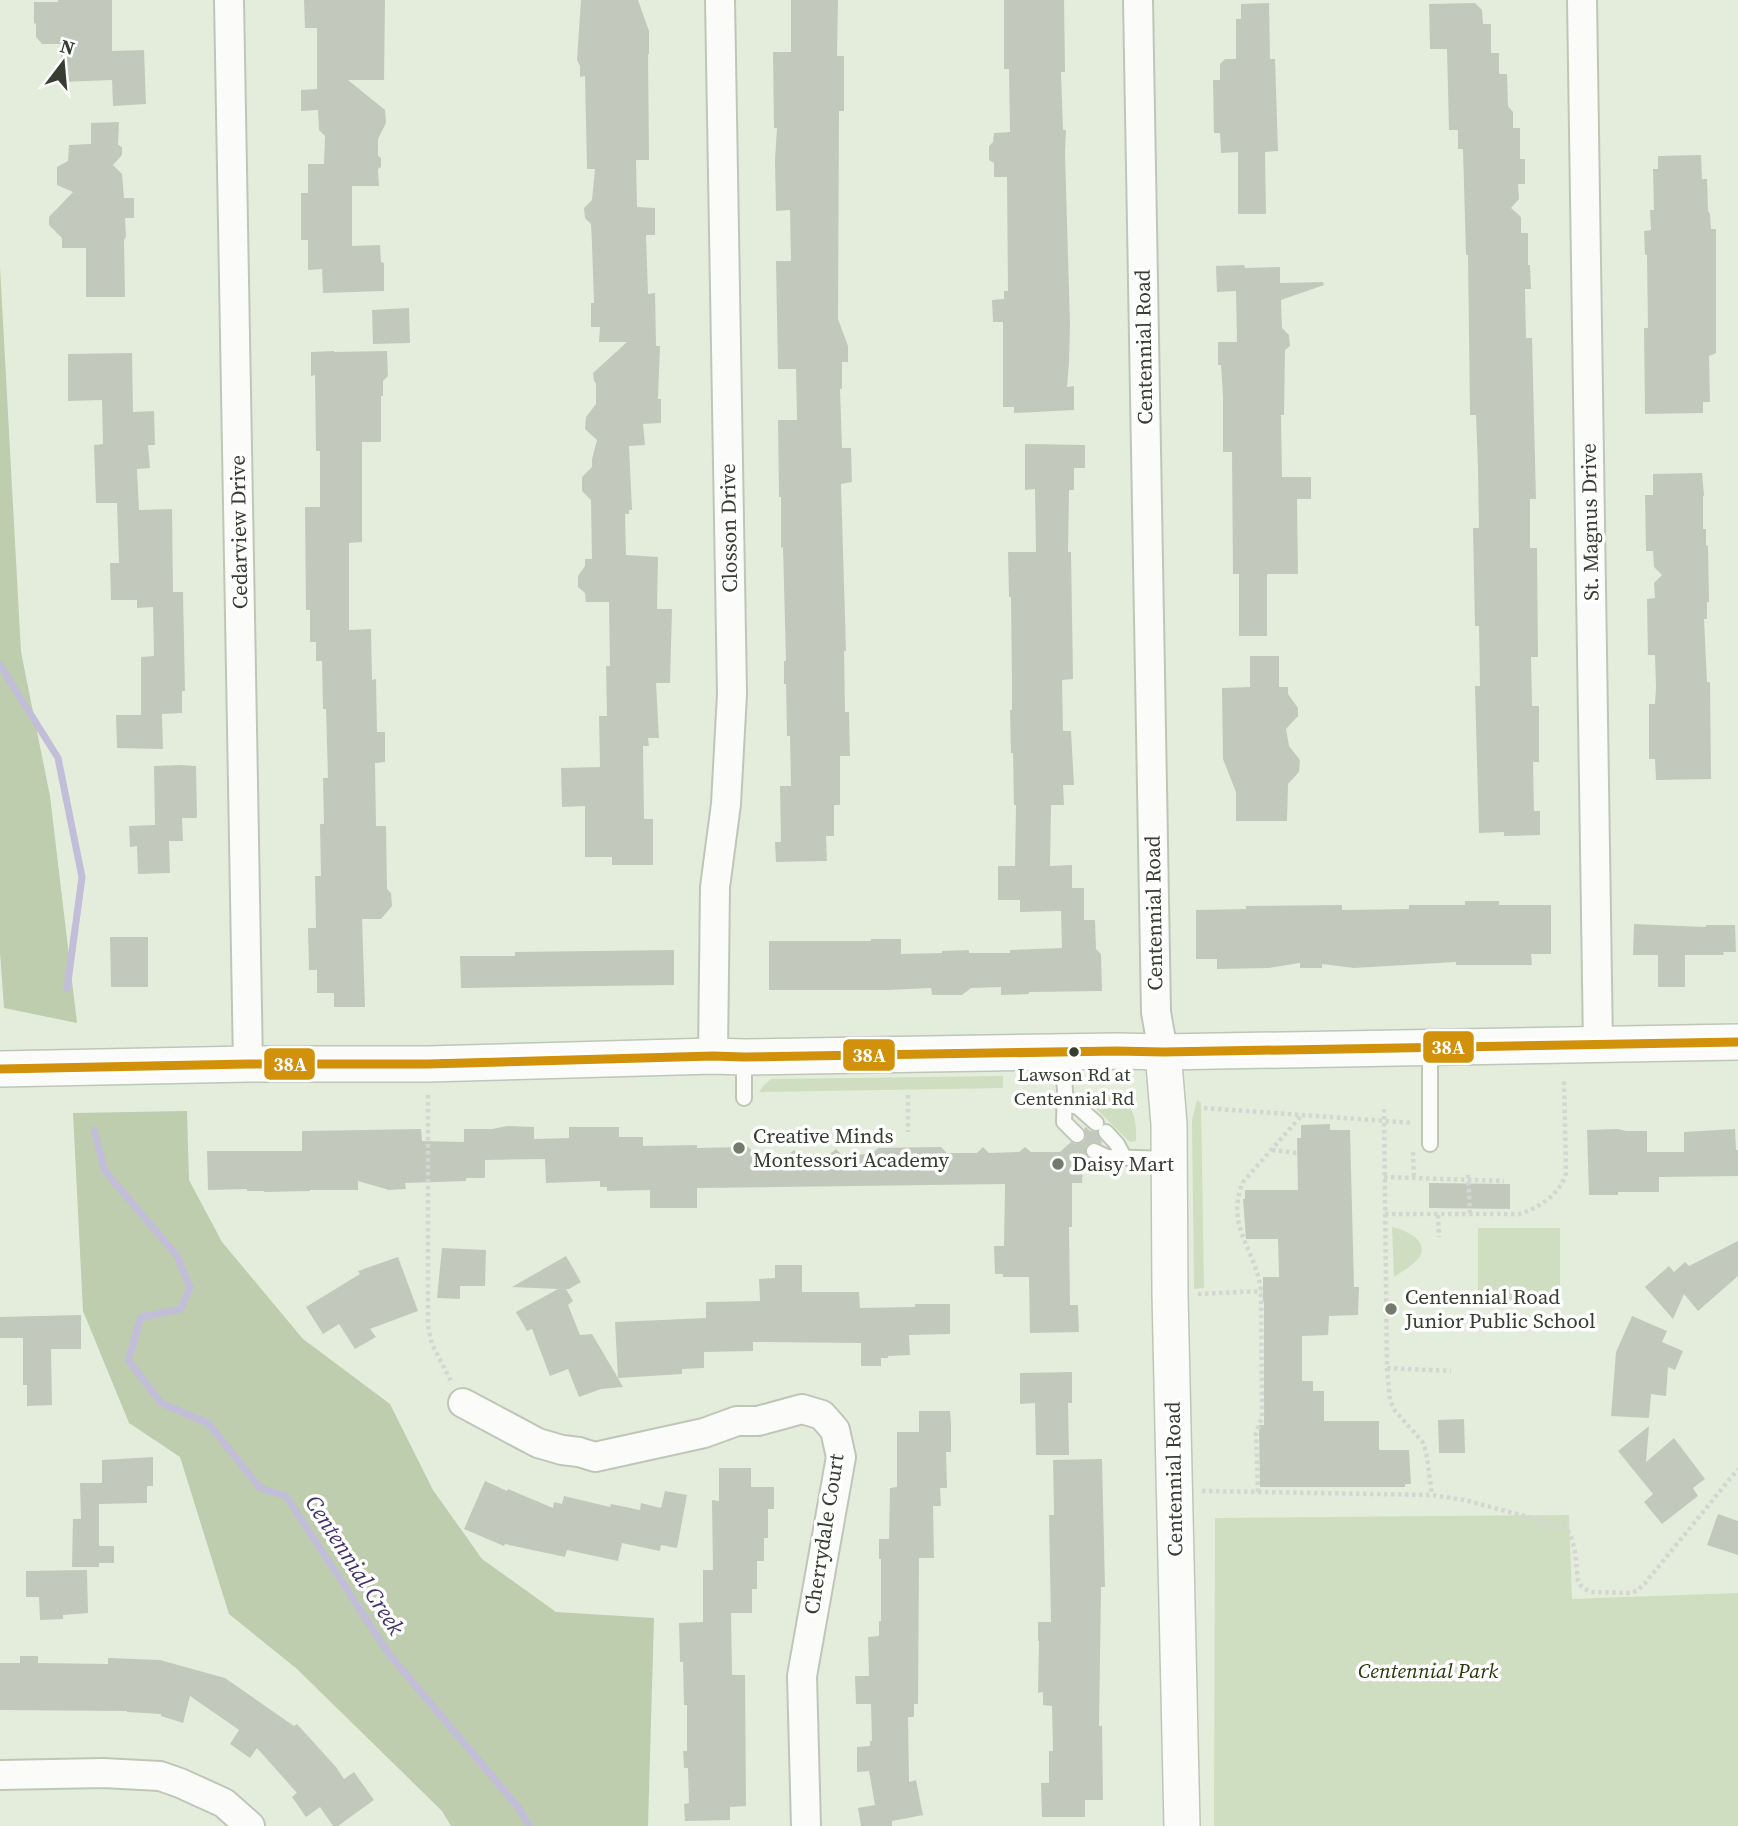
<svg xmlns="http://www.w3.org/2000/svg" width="1738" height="1826" viewBox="0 0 1738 1826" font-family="'Source Serif 4',serif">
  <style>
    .green { fill: #cfddc0 }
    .forest { fill: #becdad }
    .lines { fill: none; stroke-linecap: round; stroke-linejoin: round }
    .stream { stroke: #c2bdd8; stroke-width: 7 }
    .building { fill: #c2c9bc }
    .service-casing { stroke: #bfc6b8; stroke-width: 18 }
    .minor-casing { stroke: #bfc6b8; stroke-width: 32 }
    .tertiary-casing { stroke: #bfc6b8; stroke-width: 38 }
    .path { stroke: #d4d6d1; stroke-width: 4.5; stroke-dasharray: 3.5 3.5; stroke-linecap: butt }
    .service { stroke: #fbfcfa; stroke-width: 14 }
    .minor { stroke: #fbfcfa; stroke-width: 28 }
    .tertiary { stroke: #fbfcfa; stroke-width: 35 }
    .bus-1-casing { stroke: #fff; stroke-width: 14 }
    .bus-1 { stroke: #d1910a; stroke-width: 9 }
    .bus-dot { fill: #373d31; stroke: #fff; stroke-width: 2.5 }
    .poi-dot { fill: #747b6c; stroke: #fff; stroke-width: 2.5 }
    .labels { text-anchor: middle; stroke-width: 7; stroke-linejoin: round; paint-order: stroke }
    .bus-label { font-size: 19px; fill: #373d31; stroke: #fff }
    .street-label { font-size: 21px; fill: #373d31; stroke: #fff }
    .poi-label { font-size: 21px; fill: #373d31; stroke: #fff; text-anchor: start }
    .park-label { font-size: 21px; font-style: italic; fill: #273907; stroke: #fff }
    .water-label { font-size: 23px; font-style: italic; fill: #43326a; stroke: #fff }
    .line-badge { stroke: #fff; stroke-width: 2.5 }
    .badge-label { font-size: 19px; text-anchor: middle; font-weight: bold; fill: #fff }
  </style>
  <rect width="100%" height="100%" fill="#e4eddb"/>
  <path class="green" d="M1003,1076V1088L759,1092L764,1085L771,1079Z
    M1082,1095H1121C1134,1108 1137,1123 1136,1141L1130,1142Z
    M1197,1100L1201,1103L1204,1288L1194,1289L1192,1120Z
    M1392,1227C1406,1230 1433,1242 1417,1260C1411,1267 1401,1272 1394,1277Z
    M1478,1228H1560V1307H1478Z
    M1569,1515L1572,1599L1738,1593V1826H1214L1215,1518Z"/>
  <path class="forest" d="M0,267L21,652L50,796L77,1023L4,1008L0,952Z
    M187,1111L189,1180L222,1242L303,1339L390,1404L433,1490L482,1559L556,1612L654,1618L648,1826H451L442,1811L297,1669L229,1614L180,1457L129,1423L83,1311L73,1113Z"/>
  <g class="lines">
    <path class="stream" d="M0,665L58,758L82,877L67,989
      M94,1130L105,1171L177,1256L190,1287L181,1309L141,1317L128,1360L161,1403L208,1423L260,1488L286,1496L389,1654L518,1807L529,1826"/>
  </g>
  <path class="building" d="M58,0H112V51L144,50L146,104L113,106L112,80L62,82L61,44H42L36,37V23L34,24V2H58Z
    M304,0H385L384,80H348L385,110L386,123L378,139V156L381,158V167L378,169L379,186H352V246L380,245L381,262L384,263V291L323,293L322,269L308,270V240H301V193H308V164H324L325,136L319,130L318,110L301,111V90L317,89V28H305Z
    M581,0H638L649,31V54H648L649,160H636L637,207L655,208V235H646L648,294L655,293L656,346H660L658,399H661V423L643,424L645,445L629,446L632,510H629V514H625L626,555L658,557L657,609H672L670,683H656L659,738H648L649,746H643L644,819H653V865H612V857H585V806L562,807L561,768L600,767L599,716H607L606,666H610L609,602H586L585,593L578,587V576L585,566V559H592L591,500L582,491V477L592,467V459L597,440L585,429L586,417L596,404V383L594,381L593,373L627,342H599L600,327H591V303H594L592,244L591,224L585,218L584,208L592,200L595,169H587L585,76L580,77V66L577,60Z
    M791,0H838L837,56H844V111H839L838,319L848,346V362H842V389H840L842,448H851L852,482L841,484L846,651H844L845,712H849L850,756H840V805H834V836H826L827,861L776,862L775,842H781L780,786H791L790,736H787L786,684H784V661H786L783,547L781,548V497H779L778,420H797L796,369H778L776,261H791L790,210L776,211L775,160L777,128H774L773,52H791Z
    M1004,0H1064L1065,72H1061L1063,130H1066L1065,153L1070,325L1069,362L1067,387L1074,386V410L1014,413V407H1003V322H993L992,300L1004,299V291H1008L1007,177H994V163L989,160V146L993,142L994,133L1010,132L1009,69H1004Z
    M1269,3L1270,59H1275L1278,151L1265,152L1266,214H1238V152L1221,153L1220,133H1214L1213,80H1220V64L1225,59H1236V19H1241V4Z
    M1475,3L1482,10L1483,24H1491V53H1499V74H1507L1508,106L1513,112V128H1520V159H1525V184H1518L1519,199L1511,208L1521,217V233H1528V265H1530L1531,289H1525L1526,338H1532L1536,499H1530V548H1537L1538,657H1531L1532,706H1539V762H1533L1534,811H1540V835L1504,836V832L1479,833L1475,686H1480L1479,626H1475L1473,528H1479L1478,468L1476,415H1470L1468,255H1466L1463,149H1458V130H1449L1447,49H1430L1429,4Z
    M119,122L118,145L122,147V155L113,165L122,174L124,198H134V218H125L126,237L124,240L125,297H86V248H62V238L49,225V217L73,192L57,185V167L68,161L69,145L91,144V123Z
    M1701,155L1702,179H1707L1708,211L1710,214L1711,229H1716V353L1709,356L1710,402H1703V413L1645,414L1644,328H1648L1647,255H1645L1644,231L1651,230L1650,210H1654L1653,169H1658V156Z
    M1244,265L1245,268L1280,267V283L1323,282L1324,285L1281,300L1282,328L1289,335L1290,346L1285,350L1284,415H1281L1282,477H1311V499H1297L1298,574H1267V636H1239V574H1233L1232,452H1223V396L1221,365H1218V342H1237L1236,291L1217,292L1216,266Z
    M409,308L410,343L373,344L372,310Z
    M334,351V352L387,351L388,376L383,381V396H381V442H362V542L349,543V630L371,629L372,680L376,679L377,732H385V762L375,763L376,826H386L387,889L391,893L392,906L381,919H362L365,1007H334V993H317V970H309L308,928H316L315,876H321L320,824H324L323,778H328L326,709H323L322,661H316V642H310V610H306L305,507H320V451H316L315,375L311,376V352Z
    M132,353L133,412L154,411L155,445H148L150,468L137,469L139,510L172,509L173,592H183L185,691H182V713L162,714L163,749L117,748L116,715H141V657L154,656L153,607L137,608V600H111L110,563H119L117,503H96L94,445L103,444L102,400L68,401V354Z
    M1025,444L1085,445V468H1074V490H1069L1068,552H1071L1073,679L1062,680L1063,731H1071L1074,785H1063L1064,805H1051L1050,866L1072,865V888H1084V920H1095L1096,949L1101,954L1102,991L1029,992V994L1001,995V987L971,988L962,995H932L931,988L887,990H769V941H871V939H901V954L942,953V951L969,950V953H1010V950L1062,948L1061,911L1020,912V900H998V866H1015L1016,805H1014L1013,753H1011L1010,710H1012V682L1011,597H1009L1008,552H1036L1035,489L1025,490Z
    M1702,473L1704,495L1703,497V529H1706V545L1708,546L1709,602H1707V619H1704L1707,682H1710L1711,779L1656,780L1655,759H1649V704H1655L1656,687L1655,655H1648L1647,599L1655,598L1654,583L1662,575L1654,567L1653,551H1646L1645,495H1653V474Z
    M1250,656H1279V687H1288V694L1298,708V716L1286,729L1289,746L1300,760L1299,772L1288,784L1287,821H1236V792L1223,759L1222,688L1250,687Z
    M180,765L196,766L197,818H182L183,841H169L170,873L138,874L137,846L130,847L129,826L155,825L154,766Z
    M1465,901H1499V905H1551V954H1531L1532,965H1456V962L1354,968L1322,964V968H1300V963L1269,968L1217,969V959H1196V910L1246,909V906L1342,905V910L1409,909V905H1465Z
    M1634,924L1706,927V925H1735L1736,952H1723L1724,955H1685V987H1658V955H1633Z
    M110,937H148V987H111Z
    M674,950V985L461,988L460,956H515V952Z
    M1330,1124V1130H1350L1354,1287H1359L1358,1315L1329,1316L1328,1335L1302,1336V1381H1313V1391H1324V1421H1379V1450H1409L1411,1484H1405V1487H1260L1259,1425H1264V1302H1263V1277H1279L1278,1239H1246L1243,1199H1245V1190H1298L1297,1138H1301V1125Z
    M507,1126L534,1127V1139L569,1138V1127H619V1137H643V1146L697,1145V1148L748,1147L758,1156L788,1155L794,1150L799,1155L830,1154L836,1149L842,1155L872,1154L878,1148L941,1147L947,1153H977L983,1147L989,1153L1019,1152L1025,1147L1031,1152H1060L1071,1142L1075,1144L1083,1142L1086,1137L1084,1129L1086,1127L1090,1131L1097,1132L1102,1142L1101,1144L1092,1142L1086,1146L1085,1153L1088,1158L1083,1162L1082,1183H1072V1227H1069L1070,1305H1078L1079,1332L1030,1333L1029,1277H1003V1274H995L994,1246H1004L1005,1184L697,1188V1208H650V1190L607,1191V1187H600V1181L546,1183L545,1159L485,1160V1178H466V1181L405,1183L406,1189L389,1190L358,1181V1190H310V1191L264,1192V1191H247V1189L208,1190L207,1151H302V1131L421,1129L422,1141L464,1142V1129H492Z
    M1618,1129L1626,1131H1647V1152H1684V1132L1735,1129L1736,1150H1738V1176L1659,1177V1192H1618V1195H1589L1587,1130Z
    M1429,1183L1510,1184V1209L1429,1208Z
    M1738,1241V1276L1698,1311L1684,1294L1673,1319L1645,1287L1669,1266L1674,1272L1685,1262L1689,1266Z
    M442,1248L486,1250L485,1286H460V1299L437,1298Z
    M566,1256L581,1282L569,1289H566L573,1301L568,1305L580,1335L592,1334L618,1378L615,1322L706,1318V1302L760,1301L759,1279L775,1278V1265H802V1292H859L860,1308L915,1307V1304H950V1334L909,1335L910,1355L888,1356V1358H881V1366H861V1343L753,1342V1351L704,1352V1368L682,1369V1374L618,1378L623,1387L601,1389L579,1397L568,1369L550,1376L532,1329L527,1331L516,1312L558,1289L512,1287Z
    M398,1257L418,1311L370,1329L376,1337L355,1349L339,1324L323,1334L306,1307L360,1274L358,1271Z
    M81,1315V1349H51L52,1405L27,1406V1385H23V1338H0V1317Z
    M1632,1316L1667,1331L1662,1342L1683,1351L1675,1370L1668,1367L1666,1396L1651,1394L1649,1418L1611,1416L1616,1352Z
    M1072,1372V1403H1068L1069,1455H1036L1035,1403L1020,1404V1373Z
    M919,1411H950L951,1424V1452H946L947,1488H940L941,1506H933L934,1558H919L918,1704H914V1717H908L909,1782L916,1780L923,1815L892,1821V1826H861L858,1808L875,1805L869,1771L857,1772V1747L870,1746V1741H872L871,1704H856L855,1676H869L868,1637L879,1636V1621H881V1559H879V1539H889L890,1488L897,1487V1432H919Z
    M1464,1419L1465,1453H1439L1438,1420Z
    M1649,1426L1646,1462L1674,1438L1705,1479L1693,1488L1698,1496L1662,1524L1644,1502L1653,1494L1618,1451Z
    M153,1457V1486H147V1503L99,1504V1546H114V1563H99V1567H72L73,1519H81L80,1483H102V1460Z
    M1102,1459L1105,1587H1101L1099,1726H1102L1103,1800H1085V1817H1042L1041,1783H1049V1751H1053L1052,1706L1043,1705V1692L1038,1693L1039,1641H1038V1622H1051L1049,1515H1054L1053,1460Z
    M719,1468H751V1487H774V1509H768V1538H764V1561H757V1589H752V1613H731L732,1675H745L746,1806L730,1807V1820L685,1821L684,1804L689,1803L688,1768H684L683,1751H687V1705H684L683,1662H680L679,1623L703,1622V1570H713L712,1500L719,1501Z
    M485,1481L507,1491L508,1489L553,1508L554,1502L562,1504L564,1496L610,1507L611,1504L640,1510L641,1503L661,1508L665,1491L687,1495L677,1548L661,1545L660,1551L622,1543L618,1561L567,1550L565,1557L505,1544L504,1546L464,1529Z
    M1718,1514L1738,1521V1555L1707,1545Z
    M87,1570L88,1613L63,1615V1619L40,1620L39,1597H26V1571Z
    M20,1656H38V1663L108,1664V1658L160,1660L225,1678L294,1726L297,1724L336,1767L344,1779L354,1772L374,1800L338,1826H333L320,1807L306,1817L292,1797L297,1793L257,1748L250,1758L230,1744L239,1730L190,1696L183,1723L161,1716V1714L127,1712V1711L0,1710V1663H20Z"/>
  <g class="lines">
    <defs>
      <path id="service" d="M1430,1048V1144
        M1062,1053L1065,1091L1064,1122L1077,1135
        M744,1098V1058
        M1064,1104L1078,1107L1096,1123
        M1106,1132L1117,1144L1124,1157
        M1094,1151L1107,1157L1168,1159"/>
      <path id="minor" d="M229,0L248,1064
        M1138,0L1156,1012L1163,1052
        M1582,0L1598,1045
        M713,1056L715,887L726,804L732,694L720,0
        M463,1403L538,1443L562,1450L579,1452L595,1457L704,1433L737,1421H758L802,1409L822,1415L835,1430L841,1457L802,1676L806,1826
        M0,1775L103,1773L160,1776L180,1783L224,1803L250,1826"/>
      <path id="tertiary" d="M1163,1052L1169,1124L1170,1294L1182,1826
        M0,1069L248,1064H428L713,1056L744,1057L1117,1051L1163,1052L1738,1042"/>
    </defs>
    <use href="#service" class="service-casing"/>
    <use href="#minor" class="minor-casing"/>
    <use href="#tertiary" class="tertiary-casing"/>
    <path class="path" d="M428,1095V1326L432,1344L452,1383
      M908,1095V1132
      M1204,1108L1412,1123
      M1384,1109L1387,1368L1390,1400L1395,1411L1422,1441L1426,1451L1432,1494
      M1272,1150L1297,1153
      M1413,1152L1414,1178
      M1468,1175L1470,1215
      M1384,1177L1504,1181
      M1385,1214H1519C1537,1209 1561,1194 1566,1173L1564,1079
      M1438,1215L1439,1237
      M1198,1294L1262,1291
      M1387,1368L1451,1371
      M1202,1491L1432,1495L1464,1500L1563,1526C1576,1534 1576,1566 1578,1581L1582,1587L1591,1592L1631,1593L1638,1590L1646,1582L1738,1469
      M1258,1492L1256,1433L1262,1417L1261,1291C1257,1251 1224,1226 1243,1182L1301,1116
      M1542,1530V1521"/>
    <use href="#service" class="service"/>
    <use href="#minor" class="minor"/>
    <use href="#tertiary" class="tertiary"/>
    <defs>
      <path id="bus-1" d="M0,1069L248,1064H428L713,1056L744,1057L1117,1051L1163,1052L1738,1042"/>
    </defs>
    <use href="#bus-1" class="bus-1-casing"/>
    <use href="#bus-1" class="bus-1"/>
  </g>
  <circle class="bus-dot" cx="1074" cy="1052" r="6"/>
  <g class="poi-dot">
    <circle cx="739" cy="1148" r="7"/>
    <circle cx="1058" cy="1164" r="7"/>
    <circle cx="1391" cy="1309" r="7"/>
  </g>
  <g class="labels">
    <g class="bus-label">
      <text x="1074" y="1081">Lawson Rd at<tspan x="1074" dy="24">Centennial Rd</tspan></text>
    </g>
    <g class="street-label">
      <text transform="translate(1144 347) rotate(-91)" y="7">Centennial Road</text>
      <text transform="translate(1590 522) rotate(-91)" y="7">St. Magnus Drive</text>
      <text transform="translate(729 528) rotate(-91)" y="7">Closson Drive</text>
      <text transform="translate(239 532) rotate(-91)" y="7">Cedarview Drive</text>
      <text transform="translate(1154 913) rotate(-91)" y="7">Centennial Road</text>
      <text transform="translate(1174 1479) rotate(-91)" y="7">Centennial Road</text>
      <text transform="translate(824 1534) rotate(-81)" y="7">Cherrydale Court</text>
    </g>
    <g class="poi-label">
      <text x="753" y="1143">Creative Minds<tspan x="753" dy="24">Montessori Academy</tspan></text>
      <text x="1072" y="1171">Daisy Mart</text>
      <text x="1405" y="1304">Centennial Road<tspan x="1405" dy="24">Junior Public School</tspan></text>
    </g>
    <g class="park-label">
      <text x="1428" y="1678">Centennial Park</text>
    </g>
    <g class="water-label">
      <text transform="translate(355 1565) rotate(57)" y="8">Centennial Creek</text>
    </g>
  </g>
  <g class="line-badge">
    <rect x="1422" y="1030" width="53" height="34" rx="7" fill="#d1910a"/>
    <rect x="842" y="1038" width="54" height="34" rx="7" fill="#d1910a"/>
    <rect x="263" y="1047" width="53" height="34" rx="7" fill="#d1910a"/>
  </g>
  <g class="badge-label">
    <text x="1448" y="1054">38A</text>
    <text x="869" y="1062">38A</text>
    <text x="290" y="1071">38A</text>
  </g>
  <g transform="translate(63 63) rotate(16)" stroke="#ffffff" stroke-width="5" paint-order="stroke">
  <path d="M0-5L12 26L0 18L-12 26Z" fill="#373d31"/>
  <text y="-10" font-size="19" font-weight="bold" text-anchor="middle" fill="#373d31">N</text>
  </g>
</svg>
